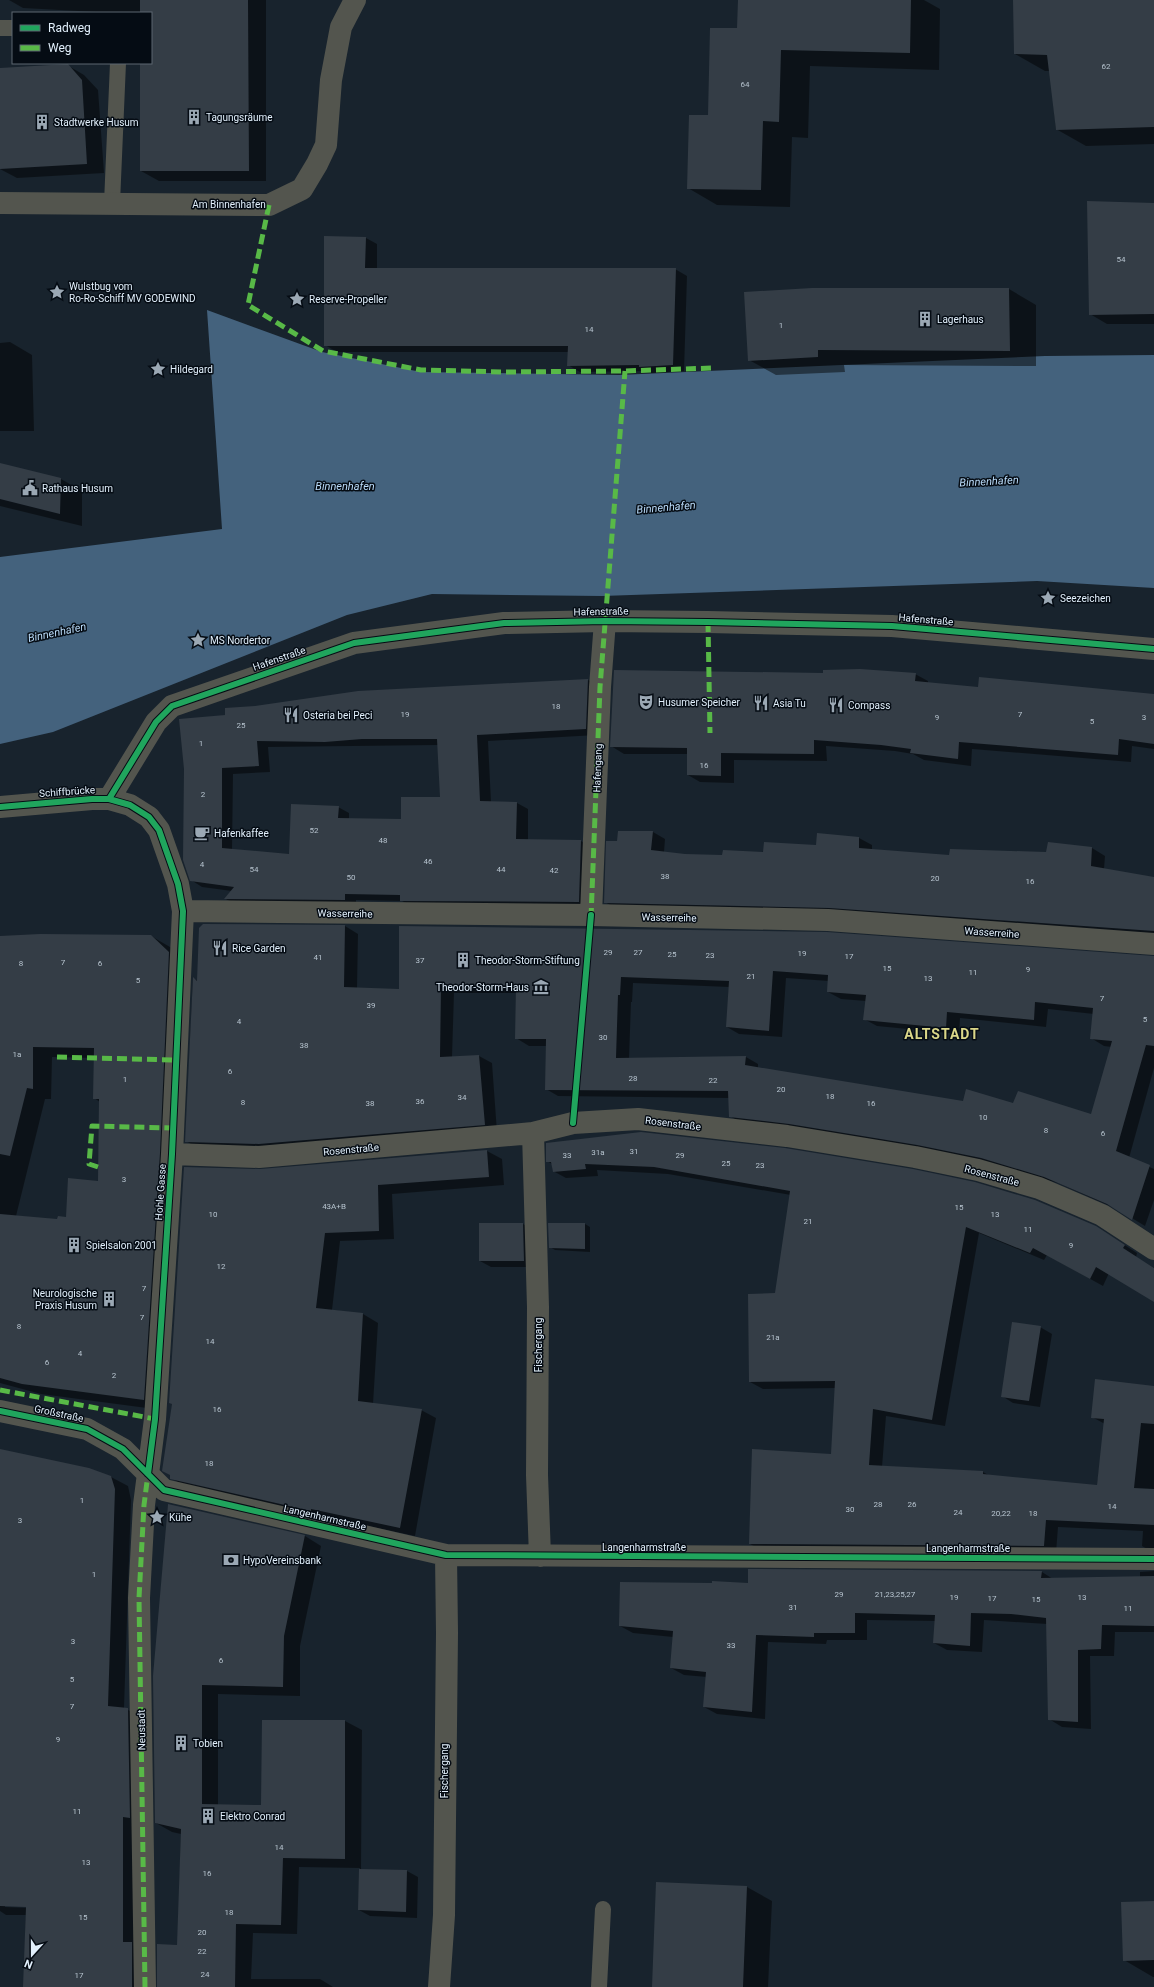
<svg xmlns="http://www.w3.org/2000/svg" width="1154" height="1987" viewBox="0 0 1154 1987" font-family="Roboto,sans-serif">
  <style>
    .water { fill: #44627d }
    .shadow { fill: #0007; fill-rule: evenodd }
    .building { fill: #343d46; fill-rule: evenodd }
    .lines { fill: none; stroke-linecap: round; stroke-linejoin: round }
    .lane { stroke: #53554e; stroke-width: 16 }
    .street { stroke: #53554e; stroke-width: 22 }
    .quiet { stroke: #58b947; stroke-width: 5; stroke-dasharray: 10 5; stroke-linecap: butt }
    .cycleway-casing { stroke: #050c14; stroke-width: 8 }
    .cycleway { stroke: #20a55d; stroke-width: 6 }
    .labels { text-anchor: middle; stroke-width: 3; stroke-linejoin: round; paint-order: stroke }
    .number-label { font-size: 8px; fill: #b6c3ce }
    .poi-label { font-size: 10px; fill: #e2f0fc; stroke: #050c14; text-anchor: start }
    .street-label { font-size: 10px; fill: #e2f0fc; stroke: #050c14 }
    .water-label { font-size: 11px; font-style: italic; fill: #badbf9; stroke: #050c14 }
    .district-label { font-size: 14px; font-weight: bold; letter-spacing: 1px; fill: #dad789; stroke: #050c14 }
  </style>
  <rect width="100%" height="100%" fill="#18232d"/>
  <path class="water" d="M207,310L322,352L421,372L619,375L1045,356L1154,355V588L1037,581L602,596L432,594L347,615L53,732L0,744V557L222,529Z"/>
  <path class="shadow" d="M9,0H266V181H159L141,171V63H151V13H115L23,8Z
    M739,0H924L940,9L939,70L810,66L808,138L792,137L790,207L717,205L688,188L709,116L738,29Z
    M1014,0H1154V144L1086,146L1056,129L1050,71H1045L1015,54Z
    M67,65L84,75L98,90L104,173L17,178L0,169V69Z
    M1154,204V324H1107L1090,314Z
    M366,238L377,244V269H675L687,276L684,371L651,373L648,371L580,372L568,365L569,352H337L325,345Z
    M812,289H1009L1036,305V366L844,365L845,372L776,375L749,360Z
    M10,342L32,355L34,431H0V343Z
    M0,464L61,479L82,491V526L0,506Z
    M824,674H915L928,681V683L979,688V678L1154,695V749L1132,746L1131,762L972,749L971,766L924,760L913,754L895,751L826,746L827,761L734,760V783L700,782L688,775V754H624L611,746Z
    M588,680L599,686L597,735L488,741L491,802L517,803L528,809V840L581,841L592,848L590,908L412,906L402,901L356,900V906L236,905L226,899L232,891L202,887L191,880L185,769L180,720ZM438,745L441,798L402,820L349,819V813L338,807L290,855L232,850L233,774L270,772L268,747Z
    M653,832L665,839L664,852L685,855L723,856L817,846L818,834L859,838L872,845V850L950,856L1047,854L1092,848L1105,856L1104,869L1154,879V937L618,910L605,902L618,842Z
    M345,926L358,934L357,988L400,990V927L1154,957V1068L1129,1158L1154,1169V1200L1145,1226L1117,1209L1058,1183L995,1165L743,1124L730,1116L729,1098L558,1096L546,1089L547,1046H529L516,1038L517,993H454L452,1057L479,1056L492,1063L497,1132L272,1151L199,1149L186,1141L193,978L198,981ZM786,978L829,981L828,992L841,999L866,1001L864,1019L877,1026L959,1034L960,1018L1046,1027L1048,1009L1094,1014L1091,1038L1104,1046L1112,1047L1092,1115L1014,1104L963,1102L758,1068V1064L746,1057L629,1059L631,1002H632L633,983L729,987L727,1027L739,1034L782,1037Z
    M151,936L170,947L187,964L162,1410L41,1394L0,1383V937ZM52,1057L94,1058V1098L100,1102L99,1182L67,1218L58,1220L16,1216L45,1099H51Z
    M547,1144L1109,1235L1137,1253L1136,1257L1154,1268V1301L1109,1273L1103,1286L1047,1255L1044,1260L979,1233L945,1426L886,1416L882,1467L983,1472L990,1476L1097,1486L1105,1424L1092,1417L1154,1387V1553L1142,1546L1143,1531L1058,1527L1056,1553L763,1551L750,1544L832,1455L836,1388L763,1389L750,1382L776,1294L791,1195L668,1174L597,1170L598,1176L566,1178L553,1171L552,1164L547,1161Z
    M487,1151L502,1159L504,1185L392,1194L394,1239L340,1241L332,1310L363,1314L378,1323L373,1404L421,1410L436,1418L415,1536L186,1487L171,1478L260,1170Z
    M523,1224L534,1230L535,1267H491L480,1261Z
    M585,1224L590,1227V1252L555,1250L550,1247Z
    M1040,1327L1052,1334L1040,1407L1013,1403L1002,1396Z
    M0,1450L111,1477L128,1486L131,1500L124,1708L144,1718L149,1987H24L26,1915H6L0,1911ZM5,1905L31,1906V1908L5,1907Z
    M168,1505L305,1536L321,1546L300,1646V1696L218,1694V1805L262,1807L263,1721H345L362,1730L361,1870L407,1871L418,1877L417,1918L370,1916L359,1910L360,1868L299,1867L297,1934L253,1933L251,1979H320L333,1987H158L178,1946L181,1834L172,1832L156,1823Z
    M1154,1571V1632H1115L1114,1656H1090L1091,1729L1062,1727L1049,1719L1047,1624L984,1620L982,1652L947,1650L934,1643L936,1621L867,1620V1640H827L826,1644L768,1642L765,1719L717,1714L704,1707L707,1677L684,1675L671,1668L673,1637L633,1633L620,1626L749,1584L1042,1572L1053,1579L1140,1578V1572Z
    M657,1883L747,1887L772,1901L768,1987H653Z
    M1154,1902V1977H1153L1124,1960Z"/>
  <path class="building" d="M140,0H248L249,171H140V63H151V13H140Z
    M738,0H911L910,53L781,50L779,122L763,121L761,190L687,189L689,115H708L710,28H737Z
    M1013,0H1154V127L1056,130L1047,55L1014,54Z
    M68,64L82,80L87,164L0,169V68Z
    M1087,201L1154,203V314L1089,315Z
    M324,236L366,237L365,268H676L673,365L639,367V365L567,366L568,346H324Z
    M812,288H1009L1010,351L818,350V357L748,361L744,292Z
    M0,463L61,478L60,514L0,499Z
    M860,669L916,673L915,681L978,687L979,677L1154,694V744L1119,739L1118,755L959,742L958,759L910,753L911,749L881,745L814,740V754L721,753V776L687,775V748L610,747L614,670L823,673V670Z
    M588,679L586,729L477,735L480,801L517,802L516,839L581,840L579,902L400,901V895L345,894V900L224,899L234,887L190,881L183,860L184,769L179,719L225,715V708L255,706L358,691ZM362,739H437L440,797H401V819L338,818L339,806L291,804L289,854L222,848V768L259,766L257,741L325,742Z
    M618,831H653L651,850L685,854L722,855L723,850L763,852L764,842L816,845L817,833L859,837V848L949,855L950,849L1046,852L1048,842L1092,847L1091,866L1154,877V931L829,908L604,903L606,841H617Z
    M203,924L345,925L344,987L399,989V926L827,932L1154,956V1046L1146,1045L1116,1151L1150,1165L1132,1220L1107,1204L1044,1177L981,1158L917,1145L789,1124L729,1117L728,1091L545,1090L546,1039H515L516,986H441L440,1057L479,1055L485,1125L259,1144L185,1142L193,977L197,981L199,928ZM773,971L828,975L827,992L866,995L863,1020L946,1028L947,1012L1034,1020L1035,1002L1093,1008L1090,1039L1112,1041L1091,1114L1018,1091L1013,1103L966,1089L963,1101L745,1065L746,1056L616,1058L618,995H620L621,977L729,981L726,1027L769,1031Z
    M40,934L151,935L169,952L160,1153L144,1400L22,1384L0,1378V1214L57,1219L58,1216L66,1217L68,1178L98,1181L99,1099H93L94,1048L33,1047V1089L27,1088L10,1156L0,1154V936Z
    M641,1132L785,1148L913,1169L975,1182L1035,1200L1096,1226L1125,1245L1123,1248L1154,1268V1302L1096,1267L1090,1279L1033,1248L1030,1253L966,1227L932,1420L873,1409L869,1465L983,1471V1474L1097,1485L1104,1419L1091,1418L1095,1379L1154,1386V1424L1141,1423L1134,1488L1154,1489V1525L1046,1520L1044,1546L749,1544L752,1449L831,1454L835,1381L749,1382L748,1294L775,1293L790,1191L654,1167L585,1164L586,1169L553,1172L551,1162H546V1143Z
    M487,1150L489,1177L378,1185L379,1231L325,1233L316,1308L363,1313L358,1401L422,1409L400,1528L311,1509V1511L170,1479V1475L162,1471L172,1404L169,1403L184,1167L260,1169Z
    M479,1223H523L524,1261H479Z
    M548,1223H585V1249L549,1248Z
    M1012,1322L1041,1326L1029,1401L1001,1397Z
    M0,1449L89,1468L111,1476L115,1489L108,1706L128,1708L130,1818L123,1817V1942H132V1987H23L26,1907L0,1906Z
    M168,1504L305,1535L284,1636L283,1687L202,1685V1804L261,1805L262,1720H345V1859L283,1858L281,1925L236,1924L235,1987H157V1944L177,1945L181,1829L155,1823L153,1676Z
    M748,1569L1042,1571L1041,1578L1154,1576V1626L1102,1625L1101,1649L1078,1650V1722L1048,1720L1046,1618L1011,1614L971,1613L970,1646L933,1643L935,1615L855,1613V1633H814V1637L756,1635L752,1712L703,1707L706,1672L670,1668L673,1631L619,1626L620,1582L712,1583V1581L748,1583Z
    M359,1869L407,1870L406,1912L358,1910Z
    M656,1882L747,1886L743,1987H652Z
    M1154,1901V1960L1123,1961L1121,1902Z"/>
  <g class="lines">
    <path class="lane" d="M0,28H13
      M112,203L118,63
      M599,1987L603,1909"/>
    <path class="street" d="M0,203L269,205L302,189L317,164L326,145L331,80L341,27L355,0
      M109,799L156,722L172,706L354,643L504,623L605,621L708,622L892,626L1154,649
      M0,807L92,799H109L130,805L149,817L159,830L178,884L183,911L172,1154L155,1419L144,1505L139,1598L145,1987
      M183,911L591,915L828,920L1154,944
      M591,915L600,687L605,621
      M533,1133L538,1307L537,1475L540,1556
      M172,1154L259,1157L533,1133L573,1123L638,1119L787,1136L915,1157L978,1170L1039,1188L1102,1215L1154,1249
      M0,1411L87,1429L123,1449L164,1490L446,1555L1154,1559
      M439,1987L444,1915L447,1633L446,1555"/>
    <path class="quiet" d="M269,205L248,305L323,351L421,370L504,372L625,371L712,368
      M708,622L710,733
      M591,918L600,687L625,371
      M57,1057L176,1060
      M98,1167L89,1164L92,1126L173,1128
      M0,1390L155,1419
      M145,1987L139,1598L144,1505L148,1474"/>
    <defs>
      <path id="cycleway" d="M109,799L156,722L172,706L354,643L504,623L605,621L708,622L892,626L1154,649
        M0,807L92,799H109L130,805L149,817L159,830L178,884L183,911L172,1154L155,1419L148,1474
        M573,1123L591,915
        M0,1411L87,1429L123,1449L164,1490L446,1555L1154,1559"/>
    </defs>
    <use href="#cycleway" class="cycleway-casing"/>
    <use href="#cycleway" class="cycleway"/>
  </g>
  <defs>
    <symbol id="building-bare" viewBox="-9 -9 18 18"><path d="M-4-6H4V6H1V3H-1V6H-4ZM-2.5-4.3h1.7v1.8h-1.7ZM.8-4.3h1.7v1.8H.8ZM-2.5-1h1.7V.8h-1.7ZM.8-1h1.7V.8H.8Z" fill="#9ba8b4" stroke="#050c14" stroke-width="2.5" paint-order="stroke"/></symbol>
    <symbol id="sight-bare" viewBox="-9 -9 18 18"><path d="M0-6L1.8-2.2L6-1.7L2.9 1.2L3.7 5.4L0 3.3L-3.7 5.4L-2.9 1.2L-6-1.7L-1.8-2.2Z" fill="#9ba8b4" stroke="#050c14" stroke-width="2.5" paint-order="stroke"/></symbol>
    <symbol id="civic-bare" viewBox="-9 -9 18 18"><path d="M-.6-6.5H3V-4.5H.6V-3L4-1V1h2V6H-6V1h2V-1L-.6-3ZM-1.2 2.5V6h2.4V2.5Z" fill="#9ba8b4" stroke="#050c14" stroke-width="2.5" paint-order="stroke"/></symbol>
    <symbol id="theatre-bare" viewBox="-9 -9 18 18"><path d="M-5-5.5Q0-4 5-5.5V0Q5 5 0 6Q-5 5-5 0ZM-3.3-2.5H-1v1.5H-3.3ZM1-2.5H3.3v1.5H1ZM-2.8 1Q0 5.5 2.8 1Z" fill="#9ba8b4" stroke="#050c14" stroke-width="2.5" paint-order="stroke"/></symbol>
    <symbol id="restaurant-bare" viewBox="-9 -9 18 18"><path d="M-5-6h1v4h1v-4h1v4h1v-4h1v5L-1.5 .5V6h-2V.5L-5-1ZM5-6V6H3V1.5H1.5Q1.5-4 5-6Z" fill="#9ba8b4" stroke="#050c14" stroke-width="2.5" paint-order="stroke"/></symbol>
    <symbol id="cafe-bare" viewBox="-9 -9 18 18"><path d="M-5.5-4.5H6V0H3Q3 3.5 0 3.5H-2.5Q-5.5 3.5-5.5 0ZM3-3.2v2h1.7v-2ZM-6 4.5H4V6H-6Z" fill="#9ba8b4" stroke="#050c14" stroke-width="2.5" paint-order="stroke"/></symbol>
    <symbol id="museum-bare" viewBox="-9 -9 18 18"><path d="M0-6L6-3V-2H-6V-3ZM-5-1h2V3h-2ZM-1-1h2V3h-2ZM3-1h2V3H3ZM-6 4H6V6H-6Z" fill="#9ba8b4" stroke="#050c14" stroke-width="2.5" paint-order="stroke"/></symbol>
    <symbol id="bank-bare" viewBox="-9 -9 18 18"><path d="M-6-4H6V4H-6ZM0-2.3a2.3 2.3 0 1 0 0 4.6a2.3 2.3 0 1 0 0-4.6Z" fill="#9ba8b4" stroke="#050c14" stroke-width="2.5" paint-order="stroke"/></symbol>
  </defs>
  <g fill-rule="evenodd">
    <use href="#building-bare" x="183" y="106" width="22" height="22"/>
    <use href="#building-bare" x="31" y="111" width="22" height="22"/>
    <use href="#sight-bare" x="46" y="281" width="22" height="22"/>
    <use href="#sight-bare" x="286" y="288" width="22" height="22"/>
    <use href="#building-bare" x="914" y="308" width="22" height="22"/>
    <use href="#sight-bare" x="147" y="358" width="22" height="22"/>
    <use href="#civic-bare" x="19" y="477" width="22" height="22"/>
    <use href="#sight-bare" x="1037" y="587" width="22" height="22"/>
    <use href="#sight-bare" x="187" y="629" width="22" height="22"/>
    <use href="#theatre-bare" x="635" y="691" width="22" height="22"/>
    <use href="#restaurant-bare" x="750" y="692" width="22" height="22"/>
    <use href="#restaurant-bare" x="825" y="694" width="22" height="22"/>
    <use href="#restaurant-bare" x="280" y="704" width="22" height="22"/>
    <use href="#cafe-bare" x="191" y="822" width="22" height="22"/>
    <use href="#restaurant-bare" x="209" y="937" width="22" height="22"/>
    <use href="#building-bare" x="452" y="949" width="22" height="22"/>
    <use href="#museum-bare" x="530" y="976" width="22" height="22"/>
    <use href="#building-bare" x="63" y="1234" width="22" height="22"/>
    <use href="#building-bare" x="98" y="1288" width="22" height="22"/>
    <use href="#sight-bare" x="146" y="1506" width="22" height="22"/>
    <use href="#bank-bare" x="220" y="1549" width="22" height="22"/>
    <use href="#building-bare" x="170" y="1732" width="22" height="22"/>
    <use href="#building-bare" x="197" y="1805" width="22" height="22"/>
  </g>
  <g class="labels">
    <g class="number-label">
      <text x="1106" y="69">62</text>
      <text x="745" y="87">64</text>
      <text x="1121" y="262">54</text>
      <text x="781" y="328">1</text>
      <text x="589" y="332">14</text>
      <text x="556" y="709">18</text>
      <text x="405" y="717">19</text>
      <text x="1020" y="717">7</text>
      <text x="937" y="720">9</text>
      <text x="1144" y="720">3</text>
      <text x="1092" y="724">5</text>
      <text x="241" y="728">25</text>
      <text x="201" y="746">1</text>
      <text x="704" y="768">16</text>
      <text x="203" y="797">2</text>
      <text x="314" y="833">52</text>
      <text x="383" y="843">48</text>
      <text x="428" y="864">46</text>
      <text x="202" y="867">4</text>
      <text x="254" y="872">54</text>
      <text x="501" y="872">44</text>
      <text x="554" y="873">42</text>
      <text x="665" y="879">38</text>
      <text x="351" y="880">50</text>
      <text x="935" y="881">20</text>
      <text x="1030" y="884">16</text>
      <text x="608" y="955">29</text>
      <text x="638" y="955">27</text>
      <text x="802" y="956">19</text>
      <text x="672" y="957">25</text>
      <text x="710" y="958">23</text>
      <text x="849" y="959">17</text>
      <text x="318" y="960">41</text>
      <text x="420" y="963">37</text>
      <text x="63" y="965">7</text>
      <text x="21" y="966">8</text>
      <text x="100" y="966">6</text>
      <text x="887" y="971">15</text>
      <text x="1028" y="972">9</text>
      <text x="973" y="975">11</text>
      <text x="751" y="979">21</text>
      <text x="928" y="981">13</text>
      <text x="138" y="983">5</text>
      <text x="1102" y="1001">7</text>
      <text x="371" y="1008">39</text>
      <text x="1145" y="1022">5</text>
      <text x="239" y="1024">4</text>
      <text x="603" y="1040">30</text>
      <text x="304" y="1048">38</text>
      <text x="17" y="1057">1a</text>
      <text x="230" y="1074">6</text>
      <text x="633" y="1081">28</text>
      <text x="125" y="1082">1</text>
      <text x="713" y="1083">22</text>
      <text x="781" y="1092">20</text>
      <text x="830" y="1099">18</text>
      <text x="462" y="1100">34</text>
      <text x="420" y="1104">36</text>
      <text x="243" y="1105">8</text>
      <text x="370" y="1106">38</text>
      <text x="871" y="1106">16</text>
      <text x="983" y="1120">10</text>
      <text x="1046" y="1133">8</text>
      <text x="1103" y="1136">6</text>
      <text x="634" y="1154">31</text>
      <text x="598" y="1155">31a</text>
      <text x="567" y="1158">33</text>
      <text x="680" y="1158">29</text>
      <text x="726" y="1166">25</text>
      <text x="760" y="1168">23</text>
      <text x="124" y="1182">3</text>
      <text x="334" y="1209">43A+B</text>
      <text x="959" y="1210">15</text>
      <text x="213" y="1217">10</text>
      <text x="995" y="1217">13</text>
      <text x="808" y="1224">21</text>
      <text x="1028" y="1232">11</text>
      <text x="1071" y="1248">9</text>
      <text x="221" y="1269">12</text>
      <text x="144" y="1291">7</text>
      <text x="142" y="1320">7</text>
      <text x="19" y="1329">8</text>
      <text x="773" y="1340">21a</text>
      <text x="210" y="1344">14</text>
      <text x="80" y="1356">4</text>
      <text x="47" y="1365">6</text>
      <text x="114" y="1378">2</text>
      <text x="217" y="1412">16</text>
      <text x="209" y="1466">18</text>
      <text x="82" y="1503">1</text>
      <text x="878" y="1507">28</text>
      <text x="912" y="1507">26</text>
      <text x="1112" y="1509">14</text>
      <text x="850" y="1512">30</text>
      <text x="958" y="1515">24</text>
      <text x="1001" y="1516">20,22</text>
      <text x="1033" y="1516">18</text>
      <text x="20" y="1523">3</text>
      <text x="94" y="1577">1</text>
      <text x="839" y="1597">29</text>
      <text x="895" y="1597">21,23,25,27</text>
      <text x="954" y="1600">19</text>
      <text x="1082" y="1600">13</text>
      <text x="992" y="1601">17</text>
      <text x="1036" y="1602">15</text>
      <text x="793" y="1610">31</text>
      <text x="1128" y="1611">11</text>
      <text x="73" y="1644">3</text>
      <text x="731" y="1648">33</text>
      <text x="221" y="1663">6</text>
      <text x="72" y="1682">5</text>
      <text x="72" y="1709">7</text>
      <text x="58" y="1742">9</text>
      <text x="77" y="1814">11</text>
      <text x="279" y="1850">14</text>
      <text x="86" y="1865">13</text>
      <text x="207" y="1876">16</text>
      <text x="229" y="1915">18</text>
      <text x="83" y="1920">15</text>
      <text x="202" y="1935">20</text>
      <text x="202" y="1954">22</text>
      <text x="205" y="1977">24</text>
      <text x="79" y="1978">17</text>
    </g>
    <g class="poi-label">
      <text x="206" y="121">Tagungsräume</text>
      <text x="54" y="126">Stadtwerke Husum</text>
      <text x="69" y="290">Wulstbug vom<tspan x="69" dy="12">Ro-Ro-Schiff MV GODEWIND</tspan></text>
      <text x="309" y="303">Reserve-Propeller</text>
      <text x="937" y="323">Lagerhaus</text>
      <text x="170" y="373">Hildegard</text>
      <text x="42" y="492">Rathaus Husum</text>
      <text x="1060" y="602">Seezeichen</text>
      <text x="210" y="644">MS Nordertor</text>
      <text x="658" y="706">Husumer Speicher</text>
      <text x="773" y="707">Asia Tu</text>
      <text x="848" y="709">Compass</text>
      <text x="303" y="719">Osteria bei Peci</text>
      <text x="214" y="837">Hafenkaffee</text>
      <text x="232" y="952">Rice Garden</text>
      <text x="475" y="964">Theodor-Storm-Stiftung</text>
      <text x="529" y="991" text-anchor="end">Theodor-Storm-Haus</text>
      <text x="86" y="1249">Spielsalon 2001</text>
      <text x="97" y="1297" text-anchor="end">Neurologische<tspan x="97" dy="12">Praxis Husum</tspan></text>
      <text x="169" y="1521">Kühe</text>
      <text x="243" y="1564">HypoVereinsbank</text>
      <text x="193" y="1747">Tobien</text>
      <text x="220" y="1820">Elektro Conrad</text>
    </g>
    <g class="street-label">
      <text x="229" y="208">Am Binnenhafen</text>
      <text transform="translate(601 611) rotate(-1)" y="4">Hafenstraße</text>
      <text transform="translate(926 619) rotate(5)" y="4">Hafenstraße</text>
      <text transform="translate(279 658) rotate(-19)" y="4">Hafenstraße</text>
      <text transform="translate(597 768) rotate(-88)" y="4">Hafengang</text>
      <text transform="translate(67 791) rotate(-4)" y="4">Schiffbrücke</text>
      <text transform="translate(345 913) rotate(1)" y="4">Wasserreihe</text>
      <text transform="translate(669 917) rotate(1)" y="4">Wasserreihe</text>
      <text transform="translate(992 932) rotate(4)" y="4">Wasserreihe</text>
      <text transform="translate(673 1123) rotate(7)" y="4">Rosenstraße</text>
      <text transform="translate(351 1149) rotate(-5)" y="4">Rosenstraße</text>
      <text transform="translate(992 1175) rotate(15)" y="4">Rosenstraße</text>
      <text transform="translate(160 1192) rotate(-86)" y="4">Hohle Gasse</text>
      <text transform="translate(538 1345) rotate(-90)" y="4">Fischergang</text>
      <text transform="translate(59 1413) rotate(12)" y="4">Großstraße</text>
      <text transform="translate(325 1517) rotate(13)" y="4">Langenharmstraße</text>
      <text x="644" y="1551">Langenharmstraße</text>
      <text x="968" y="1552">Langenharmstraße</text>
      <text transform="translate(141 1730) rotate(-91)" y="4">Neustadt</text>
      <text transform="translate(444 1771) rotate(-90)" y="4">Fischergang</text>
    </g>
    <g class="water-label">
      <text transform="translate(989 481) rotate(-3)" y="4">Binnenhafen</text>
      <text x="345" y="490">Binnenhafen</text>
      <text transform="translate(666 507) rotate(-5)" y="4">Binnenhafen</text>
      <text transform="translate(57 632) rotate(-12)" y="4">Binnenhafen</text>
    </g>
    <g class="district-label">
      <text x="942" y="1039">ALTSTADT</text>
    </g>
  </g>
  <rect x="12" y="12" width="140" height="52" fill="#050c14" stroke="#5d6771"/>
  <rect x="20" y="25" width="20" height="6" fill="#20a55d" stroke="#5d6771"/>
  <text x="48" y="32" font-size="12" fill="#e2f0fc">Radweg</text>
  <rect x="20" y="45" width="20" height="6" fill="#58b947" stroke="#5d6771"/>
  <text x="48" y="52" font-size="12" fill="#e2f0fc">Weg</text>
  <g transform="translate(32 1955) rotate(201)" stroke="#050c14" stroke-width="3" paint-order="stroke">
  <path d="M0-3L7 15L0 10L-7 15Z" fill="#e2f0fc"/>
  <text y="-6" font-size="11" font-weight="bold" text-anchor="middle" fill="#e2f0fc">N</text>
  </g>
</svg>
